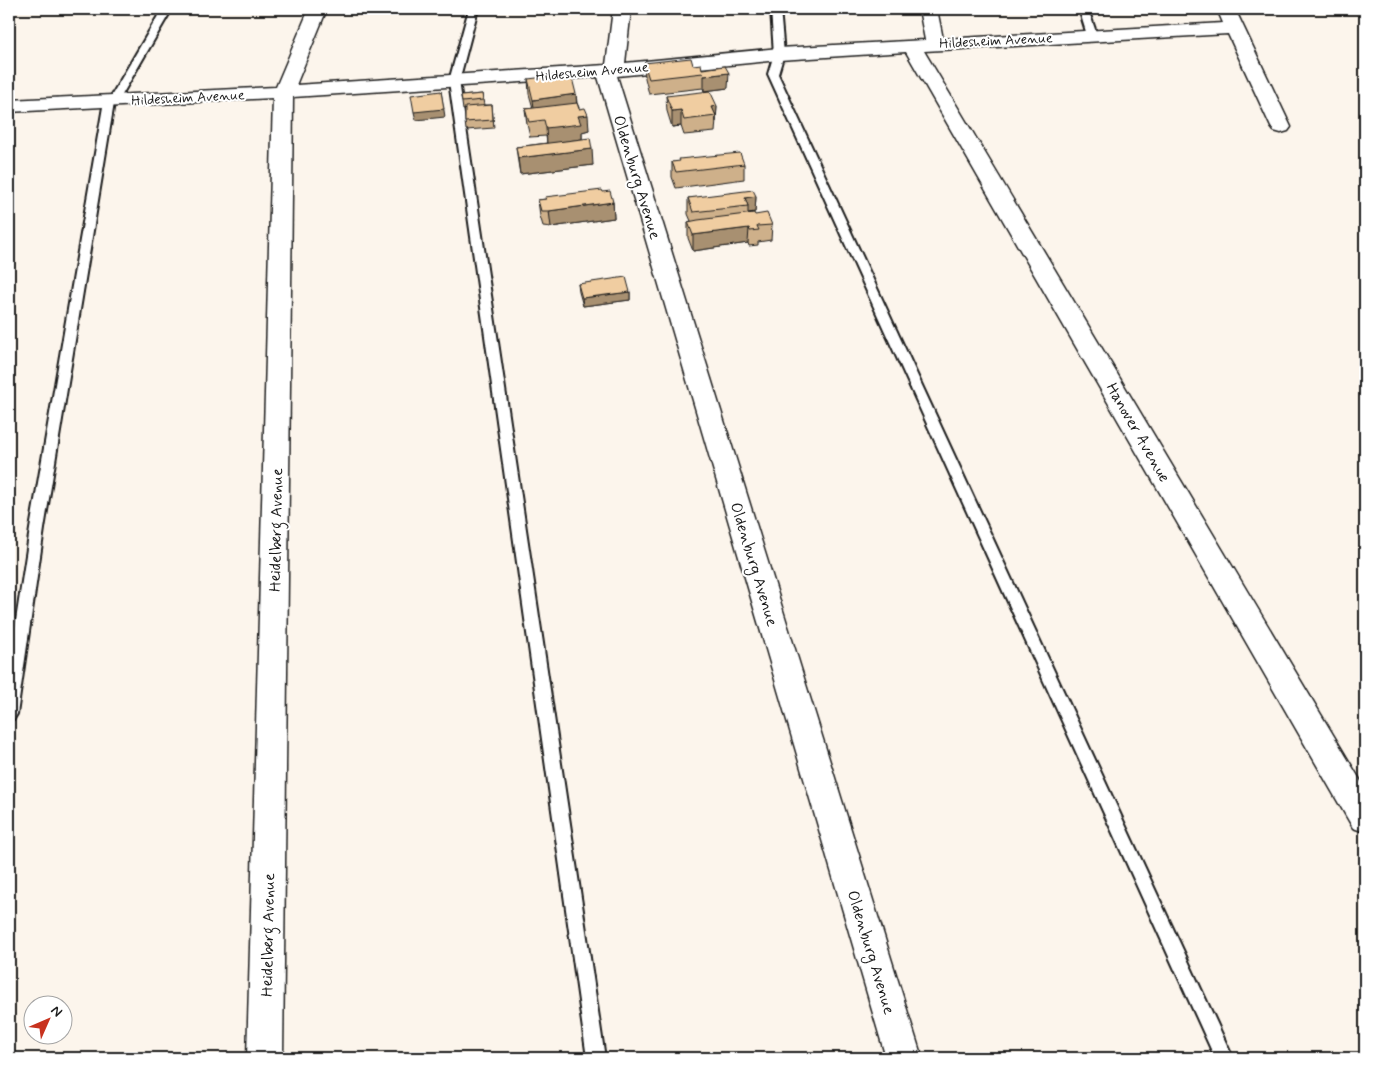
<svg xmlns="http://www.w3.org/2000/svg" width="1374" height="1067" viewBox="0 0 1374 1067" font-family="Mynerve,sans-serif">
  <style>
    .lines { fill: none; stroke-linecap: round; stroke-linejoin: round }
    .service-casing { stroke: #1c1c1c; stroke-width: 4 }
    .minor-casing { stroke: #1c1c1c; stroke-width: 3 }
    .service { fill: #fff; fill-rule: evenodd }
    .minor { fill: #fff; fill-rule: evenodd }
    .wall { fill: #ceb08a; stroke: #1c1c1c }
    .shaded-wall { fill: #a89071; stroke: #1c1c1c }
    .building { fill: #f0cda1; stroke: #1c1c1c }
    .labels { text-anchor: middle; stroke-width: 4; stroke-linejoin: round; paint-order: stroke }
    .far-street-label { font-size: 14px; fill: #1c1c1c; stroke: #fff }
    .street-label { font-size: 16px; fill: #1c1c1c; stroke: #fff }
  </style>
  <rect width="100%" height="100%" fill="#fcf5ec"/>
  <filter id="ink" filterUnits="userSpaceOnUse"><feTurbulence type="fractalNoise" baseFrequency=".02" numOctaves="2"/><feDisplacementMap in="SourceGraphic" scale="10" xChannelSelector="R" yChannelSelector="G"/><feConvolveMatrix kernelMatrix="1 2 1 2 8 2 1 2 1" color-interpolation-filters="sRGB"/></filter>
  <g filter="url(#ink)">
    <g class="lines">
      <defs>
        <path id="service" d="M162,9H172L119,100L114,103L44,529L17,714L14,719L9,721V666L30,529L104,101L110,98Z
          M469,9H478L459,81L605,1058H587L449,81Z
          M771,9H780L784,54L778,74L1233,1058H1215L768,74L774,54Z
          M1079,9H1088L1097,35L1095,37L1092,38L1087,35Z"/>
        <path id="minor" d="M309,9H327L296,85L606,65L613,9H631L625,63L779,48L925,40L919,9H937L943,39L1223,23L1217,9H1235L1291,127L1288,131L1281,133L1274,131L1271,127L1228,34L924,51L1365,788V832L1353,828L906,52L779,60L617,76L922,1058H886L598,77L293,97L283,1058H247L273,98L9,112V100L276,87Z"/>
      </defs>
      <use href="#service" class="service-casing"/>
      <use href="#minor" class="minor-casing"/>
      <use href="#service" class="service"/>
      <use href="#minor" class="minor"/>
    </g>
    <path class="wall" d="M644,63L693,65L702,69L728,88L704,91L703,88L649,94L645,78Z
      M528,79L576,94L577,103L589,130L582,132V139L593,165L520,174L518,162L516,147L547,143L546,136L530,137L527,124L525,109L533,108L529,94Z
      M482,94L484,105H492L494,128L466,130L465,122V109L463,110L461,96Z
      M666,96L717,106L715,132L684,135L681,126L672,127L667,111Z
      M672,162L744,164V179L676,188L672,177Z
      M603,192L613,202L614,218L551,227L543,226L540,216L538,200Z
      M756,196L755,212L748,213V214L755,215L772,225L771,240L758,242V245L749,246L748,243L693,251L688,238V222L691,221L688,214V198Z
      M578,284L630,292V300L583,306L579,292Z"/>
    <path class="shaded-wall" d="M729,73L728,88L704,91V76Z
      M441,91L445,117L416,120L414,112Z
      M576,94L577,110L535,115L533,100Z
      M717,106L716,122V116L712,107Z
      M681,110V126L672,127V111Z
      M588,115L589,130L582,132V139L547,144L546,128L578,116Z
      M592,149L593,165L520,174L518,158Z
      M756,196L755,212L748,213V206L745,198Z
      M613,202L614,218L551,227L549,211Z
      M749,228L748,243L693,251V235Z
      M630,292V300L583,306L582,298Z"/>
    <path class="building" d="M691,58L693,65L701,64L702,69L725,66L729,73L704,76L703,73L649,79L644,63Z
      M571,74L576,94L533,100L528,79Z
      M441,91L444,109L414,112L411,95Z
      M710,91L717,106L712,107L716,116L684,120L681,110L672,111L666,96Z
      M482,94L483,100L462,102L461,96Z
      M577,103L579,109L585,108L588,115L578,116L581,124L546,128L544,120L529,122L525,109Z
      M492,105L493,120L465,122V107Z
      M590,138L592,149L518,158L516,147Z
      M740,153L744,164L676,172L672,162L680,161L679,159Z
      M602,190L603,192L610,191L613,202L549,211H541L538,200L546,199L545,197Z
      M753,190L756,196L745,198L748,206L693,212L688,198Z
      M754,213L755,215L767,213L772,225L757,226L759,230L750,231L749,228L693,235L688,222L698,220Z
      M626,277L630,292L582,298L578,284Z"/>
  </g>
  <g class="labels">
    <g class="far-street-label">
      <text transform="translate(996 40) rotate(-3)" y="5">Hildesheim Avenue</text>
      <text transform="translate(592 71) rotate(-5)" y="5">Hildesheim Avenue</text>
      <text transform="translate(188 97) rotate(-3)" y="5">Hildesheim Avenue</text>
    </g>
    <g class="street-label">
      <text transform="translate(638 177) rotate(73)" y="6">Oldenburg Avenue</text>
      <text transform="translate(1139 432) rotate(60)" y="6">Hanover Avenue</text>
      <text transform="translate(275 530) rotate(-89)" y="6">Heidelberg Avenue</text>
      <text transform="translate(755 564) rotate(73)" y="6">Oldenburg Avenue</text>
      <text transform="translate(267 935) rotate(-89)" y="6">Heidelberg Avenue</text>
      <text transform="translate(872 952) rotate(73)" y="6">Oldenburg Avenue</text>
    </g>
  </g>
  <rect width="1374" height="1067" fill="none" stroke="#fff" stroke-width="30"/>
  <rect x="15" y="15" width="1344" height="1037" fill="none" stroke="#1c1c1c" stroke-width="2" filter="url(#ink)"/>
  <g transform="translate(48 1020) rotate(45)"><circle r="24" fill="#ffffff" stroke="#a4a4a4"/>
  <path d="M0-4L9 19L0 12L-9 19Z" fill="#c8321e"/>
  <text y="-8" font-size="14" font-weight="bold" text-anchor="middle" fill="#1c1c1c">N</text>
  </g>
</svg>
